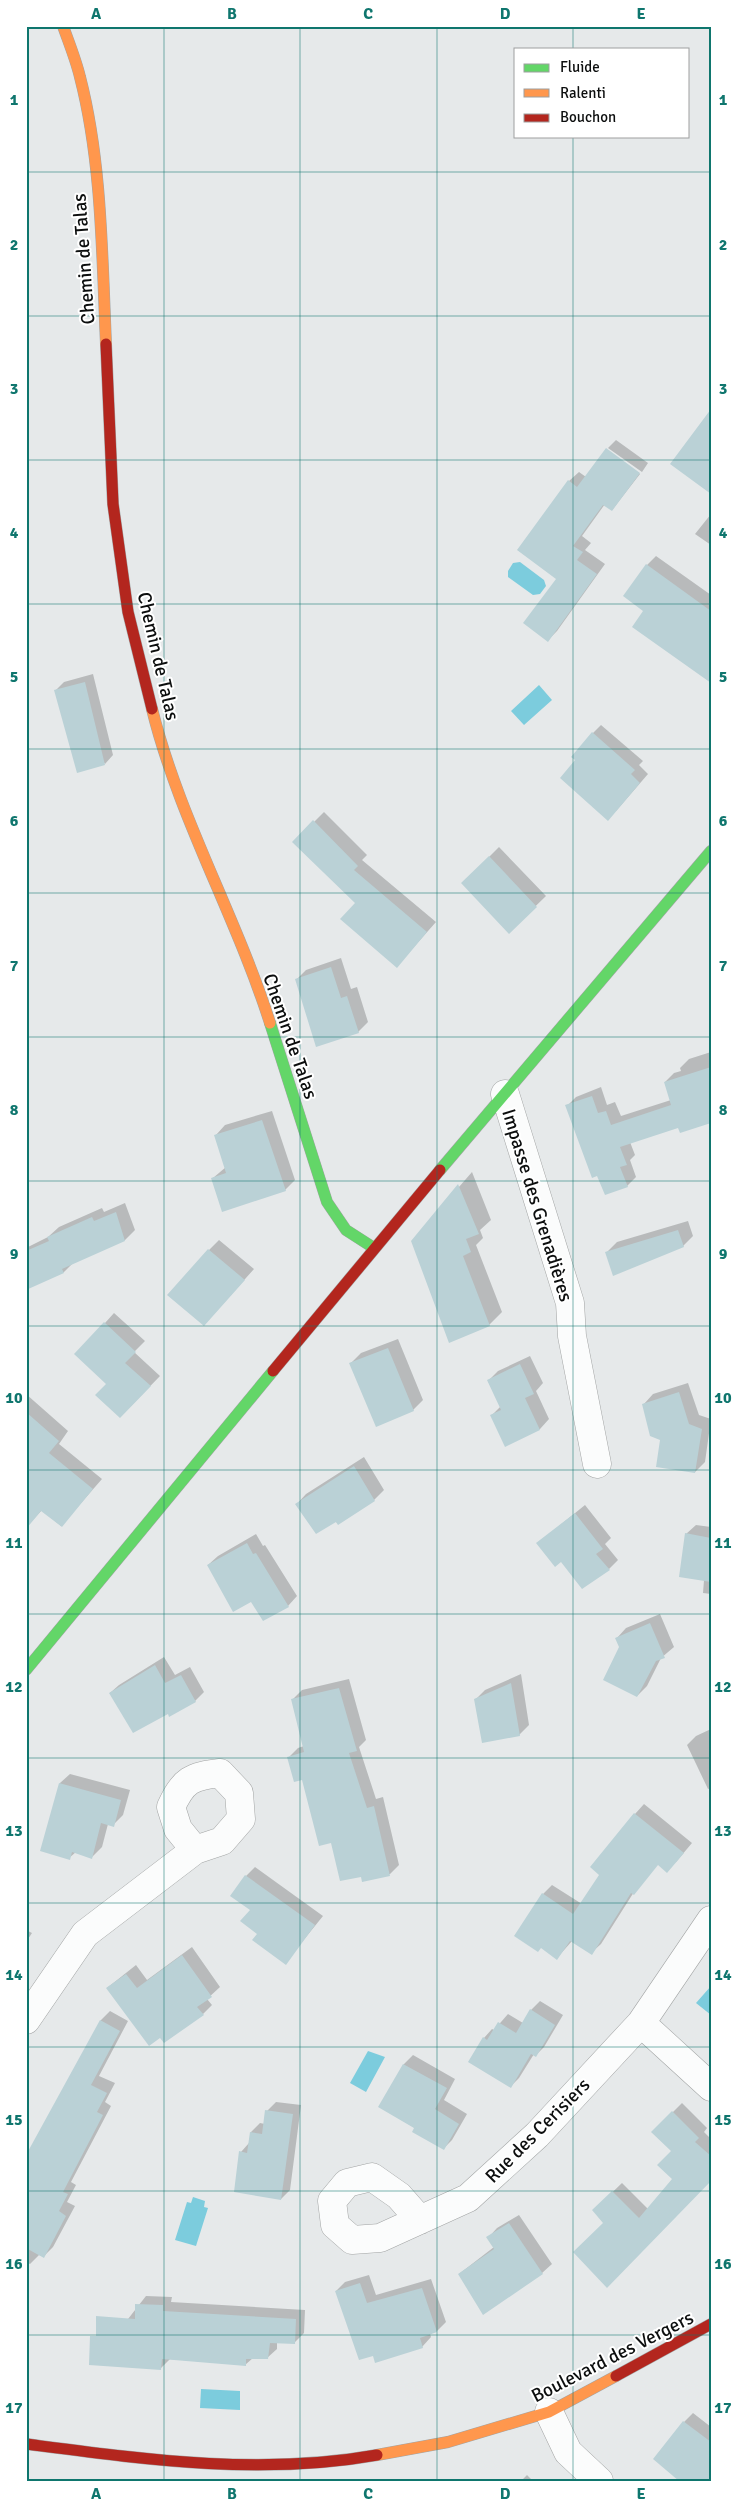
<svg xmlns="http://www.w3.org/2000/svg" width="737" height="2507" viewBox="0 0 737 2507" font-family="Signika,sans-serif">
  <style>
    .water { fill: #7cccdd }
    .shadow { fill: #0003 }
    .building { fill: #bad1d6 }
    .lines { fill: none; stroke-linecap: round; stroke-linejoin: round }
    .street-casing { stroke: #a2a4a4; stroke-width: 29 }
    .fast-casing { stroke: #a2a4a4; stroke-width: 12 }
    .slow-casing { stroke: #a2a4a4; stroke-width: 12 }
    .jam-casing { stroke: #a2a4a4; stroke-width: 12 }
    .street { stroke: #fbfcfc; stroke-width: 28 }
    .fast { stroke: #63d668; stroke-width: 11 }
    .slow { stroke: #ff974d; stroke-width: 11 }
    .jam { stroke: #b3261e; stroke-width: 11 }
    .grid { fill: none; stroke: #0f766e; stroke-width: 1; stroke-opacity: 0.55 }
    .labels { text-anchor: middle; stroke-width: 4; stroke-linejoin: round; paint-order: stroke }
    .street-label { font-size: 19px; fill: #0c0e0e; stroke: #fff }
    .neatline { fill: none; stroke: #0f766e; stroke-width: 2 }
    .grid-label { font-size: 16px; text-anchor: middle; font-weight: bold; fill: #0f766e }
  </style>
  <rect width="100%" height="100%" fill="#e6e9ea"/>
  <path class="water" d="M520,562L544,580L546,586L540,594L533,595L508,577V571L513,563Z
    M539,685L552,700L524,725L511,711Z
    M711,1986V2015L696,2003Z
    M368,2051L385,2057L366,2092L350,2083Z
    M193,2197L205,2201L204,2207L208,2208L196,2246L175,2240L187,2202L191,2203Z
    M201,2389L240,2391V2410L200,2408Z"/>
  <path class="shadow" d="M616,440L648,463L642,472L608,448Z
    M606,450L640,474L612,510L605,504L582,536L591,543L585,550L605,564L557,631L548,640L558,579L518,550L569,481L579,472L586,477Z
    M711,514V545L695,534Z
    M656,556L711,595V681L644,611L647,565Z
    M93,674L113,755L105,764L56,690L64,682Z
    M601,725L643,761L639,765L648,774L616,811L577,760L593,733Z
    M324,812L367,855L362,860L436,922L397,966L357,903L294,842Z
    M499,847L546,896L509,932L463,883Z
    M341,958L351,989L357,987L368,1022L358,1032L296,980L306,970Z
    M711,1052V1122L679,1126L630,1142L635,1155L630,1160L636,1177L627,1186L567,1106L576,1097L601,1087L607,1105L615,1102L621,1116L671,1100L665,1082L674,1073L681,1071L680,1068L689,1059Z
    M272,1111L295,1180L285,1190L213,1178L226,1167L216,1135L225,1125Z
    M472,1172L491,1220L480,1230L483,1238L476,1245L502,1312L489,1325L412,1241Z
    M125,1203L135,1230L125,1240L73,1263L64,1272L26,1289V1248L48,1237L59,1227L102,1208L104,1212Z
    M688,1221L693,1236L683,1246L607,1252L617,1242Z
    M219,1240L254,1269L204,1325L209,1250Z
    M114,1313L145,1341L134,1352L160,1376L130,1407L108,1384L105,1323Z
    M398,1339L423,1400L413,1410L351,1363L361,1353Z
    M530,1356L543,1383L536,1391L549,1419L540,1429L506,1445L492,1415L501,1406L488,1381L498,1371Z
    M688,1383L699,1415L711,1419L705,1462L695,1472L661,1439L644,1404L653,1394Z
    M26,1394L68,1431L59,1444L102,1479L61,1526L42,1510L31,1522L26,1518Z
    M364,1457L384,1490L374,1500L338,1523L297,1504L306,1494Z
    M585,1505L611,1538L605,1544L618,1560L609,1569L562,1560L538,1543Z
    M696,1525L711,1527V1594L703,1593L704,1580L686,1534Z
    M256,1534L263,1546L265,1545L297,1596L288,1606L208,1565L218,1556Z
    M660,1614L674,1647L661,1658L647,1686L637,1696L617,1638L626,1628Z
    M164,1657L175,1675L190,1667L204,1692L195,1701L170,1715L168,1713L110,1693L119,1685Z
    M521,1674L529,1725L519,1735L475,1700L485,1690Z
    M349,1679L366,1740L359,1747L376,1799L383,1797L399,1865L390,1874L363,1880L362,1876L332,1841L303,1779L288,1758L298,1748L304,1746L292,1700L302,1690Z
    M711,1729V1788L708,1789L687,1745L696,1736Z
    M70,1774L130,1790L123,1815L113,1825L108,1824L102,1847L92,1857L76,1852L69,1858L60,1783Z
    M644,1804L692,1843L676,1862L658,1864L646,1873L601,1944L591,1953L572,1941L557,1958L543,1894L552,1885L582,1904L601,1875L635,1814Z
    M255,1867L323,1916L285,1963L258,1933L246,1876Z
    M26,1930L32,1933L26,1942Z
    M192,1947L220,1987L207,1999L212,2005L203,2014L107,1988L136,1965L147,1980Z
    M540,2001L563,2015L544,2047L535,2056L534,2054L519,2078L510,2087L484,2038L492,2029L494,2030L508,2014L523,2023L531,2010Z
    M110,2011L128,2021L99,2076L115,2083L105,2102L111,2106L71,2182L76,2185L67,2202L75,2206L53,2247L44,2256L39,2255L30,2264L26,2262V2160L101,2020Z
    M413,2055L455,2079L444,2100L467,2114L452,2140L443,2149L415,2128L380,2107L404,2064Z
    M276,2102L301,2105L290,2190L281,2199L241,2152L249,2143L251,2132L260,2123L265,2124L267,2111Z
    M682,2103L707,2128L704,2132L711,2139V2179L607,2286L605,2222L594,2210L622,2183L648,2209L674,2179L673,2151L653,2132Z
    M519,2215L552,2264L542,2273L483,2313L459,2274L494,2247L488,2238L497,2228Z
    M369,2275L376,2295L431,2279L446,2322L437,2331L430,2334L431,2337L422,2347L373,2355L336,2291L345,2282Z
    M146,2296L172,2297L171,2302L305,2310L304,2333L295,2342H277V2349L267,2358H253L245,2365L170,2359L161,2368L128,2319Z
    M693,2413L711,2427V2481L684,2422Z
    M527,2475L533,2481H521Z"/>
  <path class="building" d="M711,409V494L670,464Z
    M606,448L640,473L612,511L603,505L573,546L583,552L577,560L597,574L548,642L523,623L556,579L517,550L568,480L577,487Z
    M646,564L711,611V683L632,627L643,611L623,596Z
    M85,682L105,765L77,773L54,690Z
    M592,732L635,770L631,774L640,783L608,821L560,778L575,760L571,757Z
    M313,820L358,866L354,870L427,932L397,968L340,919L355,903L292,842Z
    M489,856L537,907L509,934L461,883Z
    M331,967L341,998L347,996L359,1033L316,1047L295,979Z
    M711,1067V1123L680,1133L678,1128L620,1147L627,1165L620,1167L628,1187L605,1195L597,1176L592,1178L565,1105L592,1096L598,1113L606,1111L611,1125L671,1105L664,1082Z
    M262,1120L286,1191L222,1212L211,1178L226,1173L214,1135Z
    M458,1184L479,1234L466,1239L471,1252L463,1256L490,1326L449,1343L411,1241Z
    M116,1212L125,1241L62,1269L64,1273L26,1290V1251L49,1241L47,1237L92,1217L94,1221Z
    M678,1230L684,1247L613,1276L605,1252Z
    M208,1249L245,1280L204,1326L167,1295Z
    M104,1322L136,1352L125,1363L151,1386L120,1418L95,1395L106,1384L74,1354Z
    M388,1348L414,1411L376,1427L349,1363Z
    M520,1364L534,1394L525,1398L540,1430L505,1447L490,1415L501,1410L487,1380Z
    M679,1392L689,1424L702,1429L695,1473L656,1467L660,1440L650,1436L642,1404Z
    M26,1412L59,1441L49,1453L93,1489L62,1527L41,1511L26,1529Z
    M354,1466L375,1501L338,1525L336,1522L316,1534L295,1504Z
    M575,1513L603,1549L596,1554L610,1570L582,1589L561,1562L555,1567L536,1543Z
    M685,1533L711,1538V1582L679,1577Z
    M247,1543L253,1554L256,1553L289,1607L263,1621L251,1602L233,1612L207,1565Z
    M650,1623L665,1658L656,1661L637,1697L603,1680L619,1647L615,1638Z
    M155,1665L165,1683L181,1675L196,1702L169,1717L168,1714L133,1733L109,1693Z
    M511,1683L520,1736L482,1743L474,1699Z
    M339,1688L357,1751L349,1753L367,1808L374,1806L390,1876L362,1882L361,1877L340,1881L331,1843L319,1846L302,1780L294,1782L287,1757L304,1752L291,1699Z
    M59,1783L121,1800L114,1827L101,1823L92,1859L72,1852L70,1860L40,1851Z
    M634,1813L684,1853L667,1873L658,1865L634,1895L631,1893L592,1955L570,1941L557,1960L541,1948L538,1952L514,1936L542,1893L573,1914L599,1875L590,1867Z
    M245,1875L315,1925L286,1965L252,1940L257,1934L240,1921L250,1910L230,1896Z
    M182,1955L212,1997L197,2007L204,2015L164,2043L160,2038L149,2046L106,1988L126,1974L137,1988Z
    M530,2009L555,2025L536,2057L531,2054L511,2088L468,2062L483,2037L487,2040L498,2022L516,2033Z
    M100,2020L120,2031L91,2085L107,2093L97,2112L103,2115L63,2192L68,2194L59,2211L66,2216L44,2258L26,2248V2155Z
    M403,2064L447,2088L435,2109L459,2124L444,2150L412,2132L414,2128L378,2107Z
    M265,2110L293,2114L281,2200L234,2192L239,2151L247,2153L250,2132L262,2134Z
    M672,2111L699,2138L695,2142L711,2156V2181L607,2288L573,2252L603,2223L592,2210L612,2191L639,2218L672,2179L657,2165L671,2151L651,2132Z
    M509,2223L543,2274L483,2315L458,2274L494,2249L486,2237Z
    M360,2283L367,2303L422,2288L437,2332L420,2338L423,2348L375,2363L373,2356L359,2360L335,2291Z
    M135,2304L163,2305V2311L296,2319L295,2344L270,2343L268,2359H246V2366L162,2359L161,2370L89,2365L90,2336H96V2316L135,2319Z
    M683,2421L711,2442V2481H679L653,2459Z"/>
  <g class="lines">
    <defs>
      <path id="street" d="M505,1094L570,1303L572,1336L597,1464
        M26,2020L85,1934L195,1850L222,1841L241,1819L239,1793L220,1773C192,1776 183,1780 171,1807L178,1829L195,1850
        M641,2023L711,1920
        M420,2220L399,2196L372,2177L347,2183L332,2201L335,2225L352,2240L380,2238L468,2198L537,2135L641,2023L711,2087
        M549,2412L568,2452L599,2481"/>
      <path id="fast" d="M270,1023L327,1202L346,1230L374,1248
        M440,1170L711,851
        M26,1670L273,1371"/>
      <path id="slow" d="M63,26C69,43 76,60 80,77C102,162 102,256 106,344
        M152,709C179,818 236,916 270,1023
        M377,2455L448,2442L549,2412L616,2376"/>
      <path id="jam" d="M106,344L113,504L128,612L152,709
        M273,1371L440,1170
        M616,2376L711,2324
        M26,2444C142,2459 261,2476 377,2455"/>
    </defs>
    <use href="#street" class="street-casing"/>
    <use href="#fast" class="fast-casing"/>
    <use href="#slow" class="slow-casing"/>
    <use href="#jam" class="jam-casing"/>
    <use href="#street" class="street"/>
    <use href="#fast" class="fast"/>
    <use href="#slow" class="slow"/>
    <use href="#jam" class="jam"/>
  </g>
  <path class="grid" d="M164,26V2481M300,26V2481M437,26V2481M573,26V49M573,136V2481M26,172H711M26,316H711M26,460H711M26,604H711M26,749H711M26,893H711M26,1037H711M26,1181H711M26,1326H711M26,1470H711M26,1614H711M26,1758H711M26,1903H711M26,2047H711M26,2191H711M26,2335H711"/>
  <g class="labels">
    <g class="street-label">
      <text transform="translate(83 259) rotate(-94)" y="7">Chemin de Talas</text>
      <text transform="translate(159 656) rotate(77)" y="7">Chemin de Talas</text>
      <text transform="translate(291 1036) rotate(71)" y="7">Chemin de Talas</text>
      <text transform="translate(538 1205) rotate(73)" y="7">Impasse des Grenadières</text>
      <text transform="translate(537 2130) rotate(-45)" y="7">Rue des Cerisiers</text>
      <text transform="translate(612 2356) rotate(-27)" y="7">Boulevard des Vergers</text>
    </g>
  </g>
  <rect width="737" height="2507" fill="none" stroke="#ffffff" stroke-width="55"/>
  <rect x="514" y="48" width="175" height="90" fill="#ffffff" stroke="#9e9f9f"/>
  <rect x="524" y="64" width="25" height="8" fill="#63d668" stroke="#9e9f9f"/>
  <text x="560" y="72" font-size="15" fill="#0c0e0e">Fluide</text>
  <rect x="524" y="89" width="25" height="8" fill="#ff974d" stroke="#9e9f9f"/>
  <text x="560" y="98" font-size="15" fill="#0c0e0e">Ralenti</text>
  <rect x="524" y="114" width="25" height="8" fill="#b3261e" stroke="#9e9f9f"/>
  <text x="560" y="122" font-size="15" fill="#0c0e0e">Bouchon</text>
  <rect x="28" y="28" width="682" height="2452" class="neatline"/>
  <g class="grid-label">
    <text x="96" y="19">A</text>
    <text x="232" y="19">B</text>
    <text x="368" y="19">C</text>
    <text x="505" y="19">D</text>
    <text x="641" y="19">E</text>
    <text x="14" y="105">1</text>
    <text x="723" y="105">1</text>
    <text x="14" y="250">2</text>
    <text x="723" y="250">2</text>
    <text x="14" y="394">3</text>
    <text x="723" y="394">3</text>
    <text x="14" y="538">4</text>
    <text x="723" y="538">4</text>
    <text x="14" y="682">5</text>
    <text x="723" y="682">5</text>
    <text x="14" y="826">6</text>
    <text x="723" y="826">6</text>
    <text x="14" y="971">7</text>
    <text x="723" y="971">7</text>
    <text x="14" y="1115">8</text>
    <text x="723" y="1115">8</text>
    <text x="14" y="1259">9</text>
    <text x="723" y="1259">9</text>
    <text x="14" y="1403">10</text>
    <text x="723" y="1403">10</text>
    <text x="14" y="1548">11</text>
    <text x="723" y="1548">11</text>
    <text x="14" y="1692">12</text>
    <text x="723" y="1692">12</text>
    <text x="14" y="1836">13</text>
    <text x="723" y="1836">13</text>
    <text x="14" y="1980">14</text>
    <text x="723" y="1980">14</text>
    <text x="14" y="2125">15</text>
    <text x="723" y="2125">15</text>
    <text x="14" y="2269">16</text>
    <text x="723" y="2269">16</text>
    <text x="14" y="2413">17</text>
    <text x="723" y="2413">17</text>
    <text x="96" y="2499">A</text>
    <text x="232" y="2499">B</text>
    <text x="368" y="2499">C</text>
    <text x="505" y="2499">D</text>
    <text x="641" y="2499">E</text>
  </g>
</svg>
